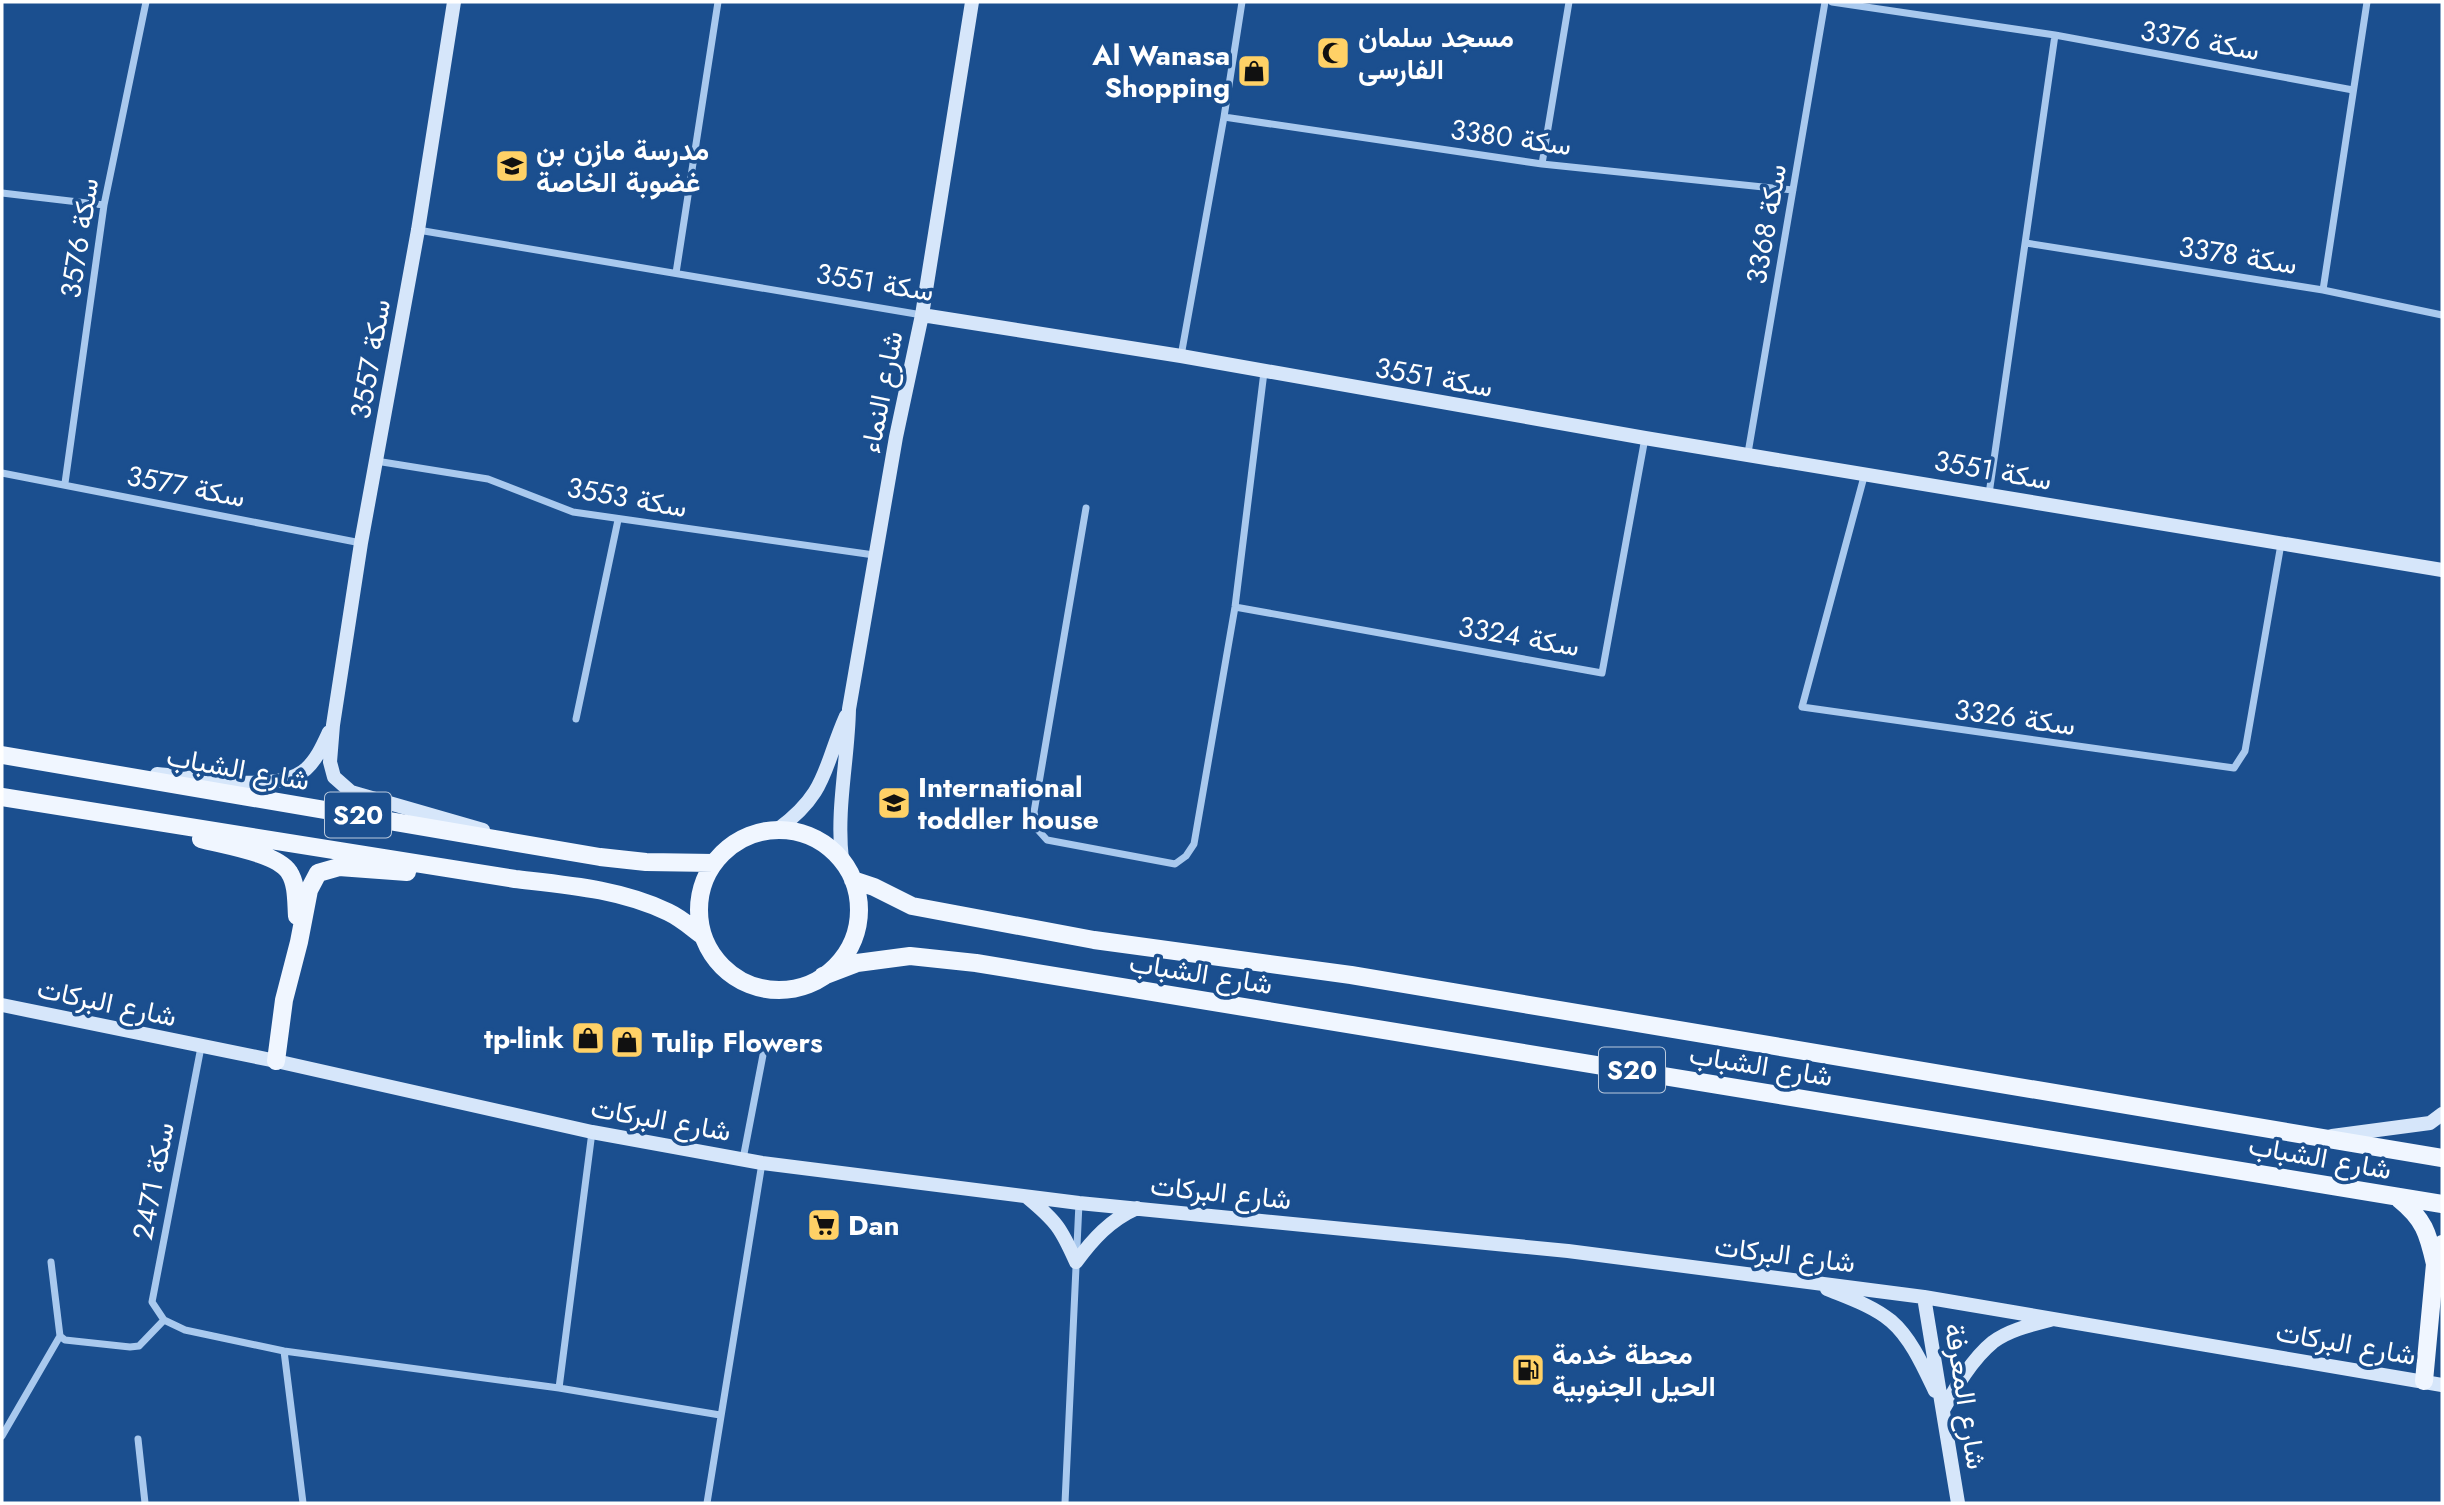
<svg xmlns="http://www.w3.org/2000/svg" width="2444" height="1505" viewBox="0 0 2444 1505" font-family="Jost,Vazirmatn,sans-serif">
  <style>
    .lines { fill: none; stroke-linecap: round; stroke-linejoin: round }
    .street { stroke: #a9c9ee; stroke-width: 7 }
    .secondary { stroke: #d6e6fa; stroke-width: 14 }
    .primary { stroke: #f0f6ff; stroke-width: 18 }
    .labels { text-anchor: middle; stroke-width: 7; stroke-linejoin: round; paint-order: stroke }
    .shield { fill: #1b4f8f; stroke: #bbcadd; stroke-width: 2 }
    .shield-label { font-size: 26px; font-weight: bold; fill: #fff }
    .poi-label { font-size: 28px; font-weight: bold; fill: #fff; stroke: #1b4f8f; text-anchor: start }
    .street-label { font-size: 28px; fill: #fff; stroke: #1b4f8f }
  </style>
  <rect width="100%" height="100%" fill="#1b4f8f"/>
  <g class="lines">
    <path class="street" d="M1832,2L2055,35L2353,90
      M1224,117L1542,164L1793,190
      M1542,164L1569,2
      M2,193L104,205
      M418,230L922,315
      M2026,243L2323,290L2442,315
      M676,273L718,2
      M2323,290L2367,2
      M1181,356L1224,117L1242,2
      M1748,453L1825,2
      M376,461L488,479L573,512L874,555
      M2,473L361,543
      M1865,473L1802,707L2234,768L2245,751L2281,544
      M65,483L104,205L146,2
      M1989,494L2055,35
      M1086,508L1034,812L1038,830L1047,840L1175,864L1186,856L1194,844L1235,607L1264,372
      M1235,607L1602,673L1645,438
      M576,719L618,520
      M743,1159L763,1055
      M51,1262L60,1336L65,1340L130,1347L139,1346L164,1320
      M164,1320L185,1330L284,1351L559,1388L720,1415
      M164,1320L152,1302L201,1047
      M284,1351L303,1503
      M559,1388L592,1132
      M2,1436L60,1336
      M138,1439L145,1503
      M707,1503L762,1163
      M1065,1503L1079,1203"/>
    <path class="secondary" d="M454,2L418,230L361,543L333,725L330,762L334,777L351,792L483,830
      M922,315L1181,356L1645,438L2442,570
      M157,774C195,777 277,795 306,769C317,759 323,745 329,732
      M777,830C828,793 823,768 846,716
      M842,860C836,809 848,760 849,709L896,437L922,315L972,2
      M2,1005L276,1061L592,1132L762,1163L1079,1203L1568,1251L1924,1297L2442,1385
      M2332,1136L2430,1123L2442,1114
      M1027,1197C1056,1221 1061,1228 1076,1262
      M1076,1262C1093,1239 1110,1220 1137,1208
      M1827,1289C1849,1298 1873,1306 1891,1321C1911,1338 1924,1368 1935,1391
      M1924,1297L1958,1503
      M1943,1410C1956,1387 1972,1359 1993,1342C2009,1330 2031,1325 2050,1320"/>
    <path class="primary" d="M2,755L600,857L646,862L714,863
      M2,797L515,879C567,885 620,889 668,912C681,918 692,928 703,936
      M699 910a80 80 0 1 1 160 0a80 80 0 1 1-160 0Z
      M201,839C223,845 277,853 289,872C297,884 296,902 297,916
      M853,880L874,887L912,906L1094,940L1351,975L2442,1158
      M823,976L857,963L910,956L976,963L2442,1204
      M276,1061L284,1000L299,942L309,890L318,873L339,867L407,872
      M2399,1199C2424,1219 2428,1233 2435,1264
      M2424,1381L2435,1264L2442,1244"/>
  </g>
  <defs>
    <symbol id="mosque-square" viewBox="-11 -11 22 22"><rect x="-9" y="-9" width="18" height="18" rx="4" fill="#ffd166" stroke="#1b4f8f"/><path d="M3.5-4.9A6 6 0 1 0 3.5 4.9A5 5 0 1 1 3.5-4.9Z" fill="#111"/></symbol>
    <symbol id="shop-square" viewBox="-11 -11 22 22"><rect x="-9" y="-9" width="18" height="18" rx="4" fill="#ffd166" stroke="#1b4f8f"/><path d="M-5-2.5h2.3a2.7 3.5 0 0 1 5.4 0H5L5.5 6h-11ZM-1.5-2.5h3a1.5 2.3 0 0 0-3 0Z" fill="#111"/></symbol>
    <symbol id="school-square" viewBox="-11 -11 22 22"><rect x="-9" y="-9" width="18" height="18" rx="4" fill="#ffd166" stroke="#1b4f8f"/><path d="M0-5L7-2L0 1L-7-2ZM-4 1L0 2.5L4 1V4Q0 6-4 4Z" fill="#111"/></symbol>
    <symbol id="supermarket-square" viewBox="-11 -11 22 22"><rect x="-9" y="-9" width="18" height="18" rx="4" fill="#ffd166" stroke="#1b4f8f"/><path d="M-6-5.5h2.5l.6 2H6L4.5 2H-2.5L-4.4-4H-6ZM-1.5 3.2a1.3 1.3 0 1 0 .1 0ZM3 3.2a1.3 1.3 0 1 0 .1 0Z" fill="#111"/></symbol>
    <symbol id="fuel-square" viewBox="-11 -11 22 22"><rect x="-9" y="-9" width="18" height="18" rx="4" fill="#ffd166" stroke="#1b4f8f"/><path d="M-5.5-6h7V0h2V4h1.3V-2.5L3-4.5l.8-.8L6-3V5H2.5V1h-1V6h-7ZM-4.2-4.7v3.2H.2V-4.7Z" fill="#111"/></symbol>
  </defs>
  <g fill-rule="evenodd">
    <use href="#mosque-square" x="1314" y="34" width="38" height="38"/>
    <use href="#shop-square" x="1235" y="52" width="38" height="38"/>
    <use href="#school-square" x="493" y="147" width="38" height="38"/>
    <use href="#school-square" x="875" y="784" width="38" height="38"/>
    <use href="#shop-square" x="569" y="1019" width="38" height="38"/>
    <use href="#shop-square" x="608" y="1023" width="38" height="38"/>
    <use href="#supermarket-square" x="805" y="1206" width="38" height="38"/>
    <use href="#fuel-square" x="1509" y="1351" width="38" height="38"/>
  </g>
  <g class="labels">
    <g class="shield">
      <rect x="325" y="792.5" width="66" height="45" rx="5"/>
      <rect x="1599" y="1047.5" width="66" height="45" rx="5"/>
    </g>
    <g class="shield-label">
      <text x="358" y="824">S20</text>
      <text x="1632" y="1079">S20</text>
    </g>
    <g class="poi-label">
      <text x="1358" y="47">مسجد سلمان<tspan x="1358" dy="32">الفارسى</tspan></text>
      <text x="1230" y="65" text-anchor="end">Al Wanasa<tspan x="1230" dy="32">Shopping</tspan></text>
      <text x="536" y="160">مدرسة مازن بن<tspan x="536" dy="32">غضوبة الخاصة</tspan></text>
      <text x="918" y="797">International<tspan x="918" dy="32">toddler house</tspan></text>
      <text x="564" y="1048" text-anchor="end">tp-link</text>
      <text x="652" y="1052">Tulip Flowers</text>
      <text x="848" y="1235">Dan</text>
      <text x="1552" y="1364">محطة خدمة<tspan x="1552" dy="32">الحيل الجنوبية</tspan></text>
    </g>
    <g class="street-label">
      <text transform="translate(2200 40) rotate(10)" y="10">سكة 3376</text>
      <text transform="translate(1511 137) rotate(8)" y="10">سكة 3380</text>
      <text transform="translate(1766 224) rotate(-80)" y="10">سكة 3368</text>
      <text transform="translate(79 238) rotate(-81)" y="10">سكة 3576</text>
      <text transform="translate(2238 255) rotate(9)" y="10">سكة 3378</text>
      <text transform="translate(875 282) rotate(9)" y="10">سكة 3551</text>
      <text transform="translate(370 359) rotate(-80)" y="10">سكة 3557</text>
      <text transform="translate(1434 377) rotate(10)" y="10">سكة 3551</text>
      <text transform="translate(881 392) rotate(-79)" y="10">شارع النماء</text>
      <text transform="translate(1993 470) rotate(10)" y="10">سكة 3551</text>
      <text transform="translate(186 486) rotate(11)" y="10">سكة 3577</text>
      <text transform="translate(627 497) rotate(10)" y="10">سكة 3553</text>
      <text transform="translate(1519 636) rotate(10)" y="10">سكة 3324</text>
      <text transform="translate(2015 717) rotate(8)" y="10">سكة 3326</text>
      <text transform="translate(238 768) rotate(10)" y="10">شارع الشباب</text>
      <text transform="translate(1201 973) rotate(9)" y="10">شارع الشباب</text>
      <text transform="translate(107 1002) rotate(12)" y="10">شارع البركات</text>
      <text transform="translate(1761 1065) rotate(9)" y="10">شارع الشباب</text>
      <text transform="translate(661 1119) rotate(10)" y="10">شارع البركات</text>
      <text transform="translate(2320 1157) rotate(10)" y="10">شارع الشباب</text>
      <text transform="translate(153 1181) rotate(-79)" y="10">سكة 2471</text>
      <text transform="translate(1221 1192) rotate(6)" y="10">شارع البركات</text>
      <text transform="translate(1785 1254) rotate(7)" y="10">شارع البركات</text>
      <text transform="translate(2346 1343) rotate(10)" y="10">شارع البركات</text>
      <text transform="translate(1966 1396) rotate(81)" y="10">شارع المعرفة</text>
    </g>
  </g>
  <rect width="2444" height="1505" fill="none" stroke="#ffffff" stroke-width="7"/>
</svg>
